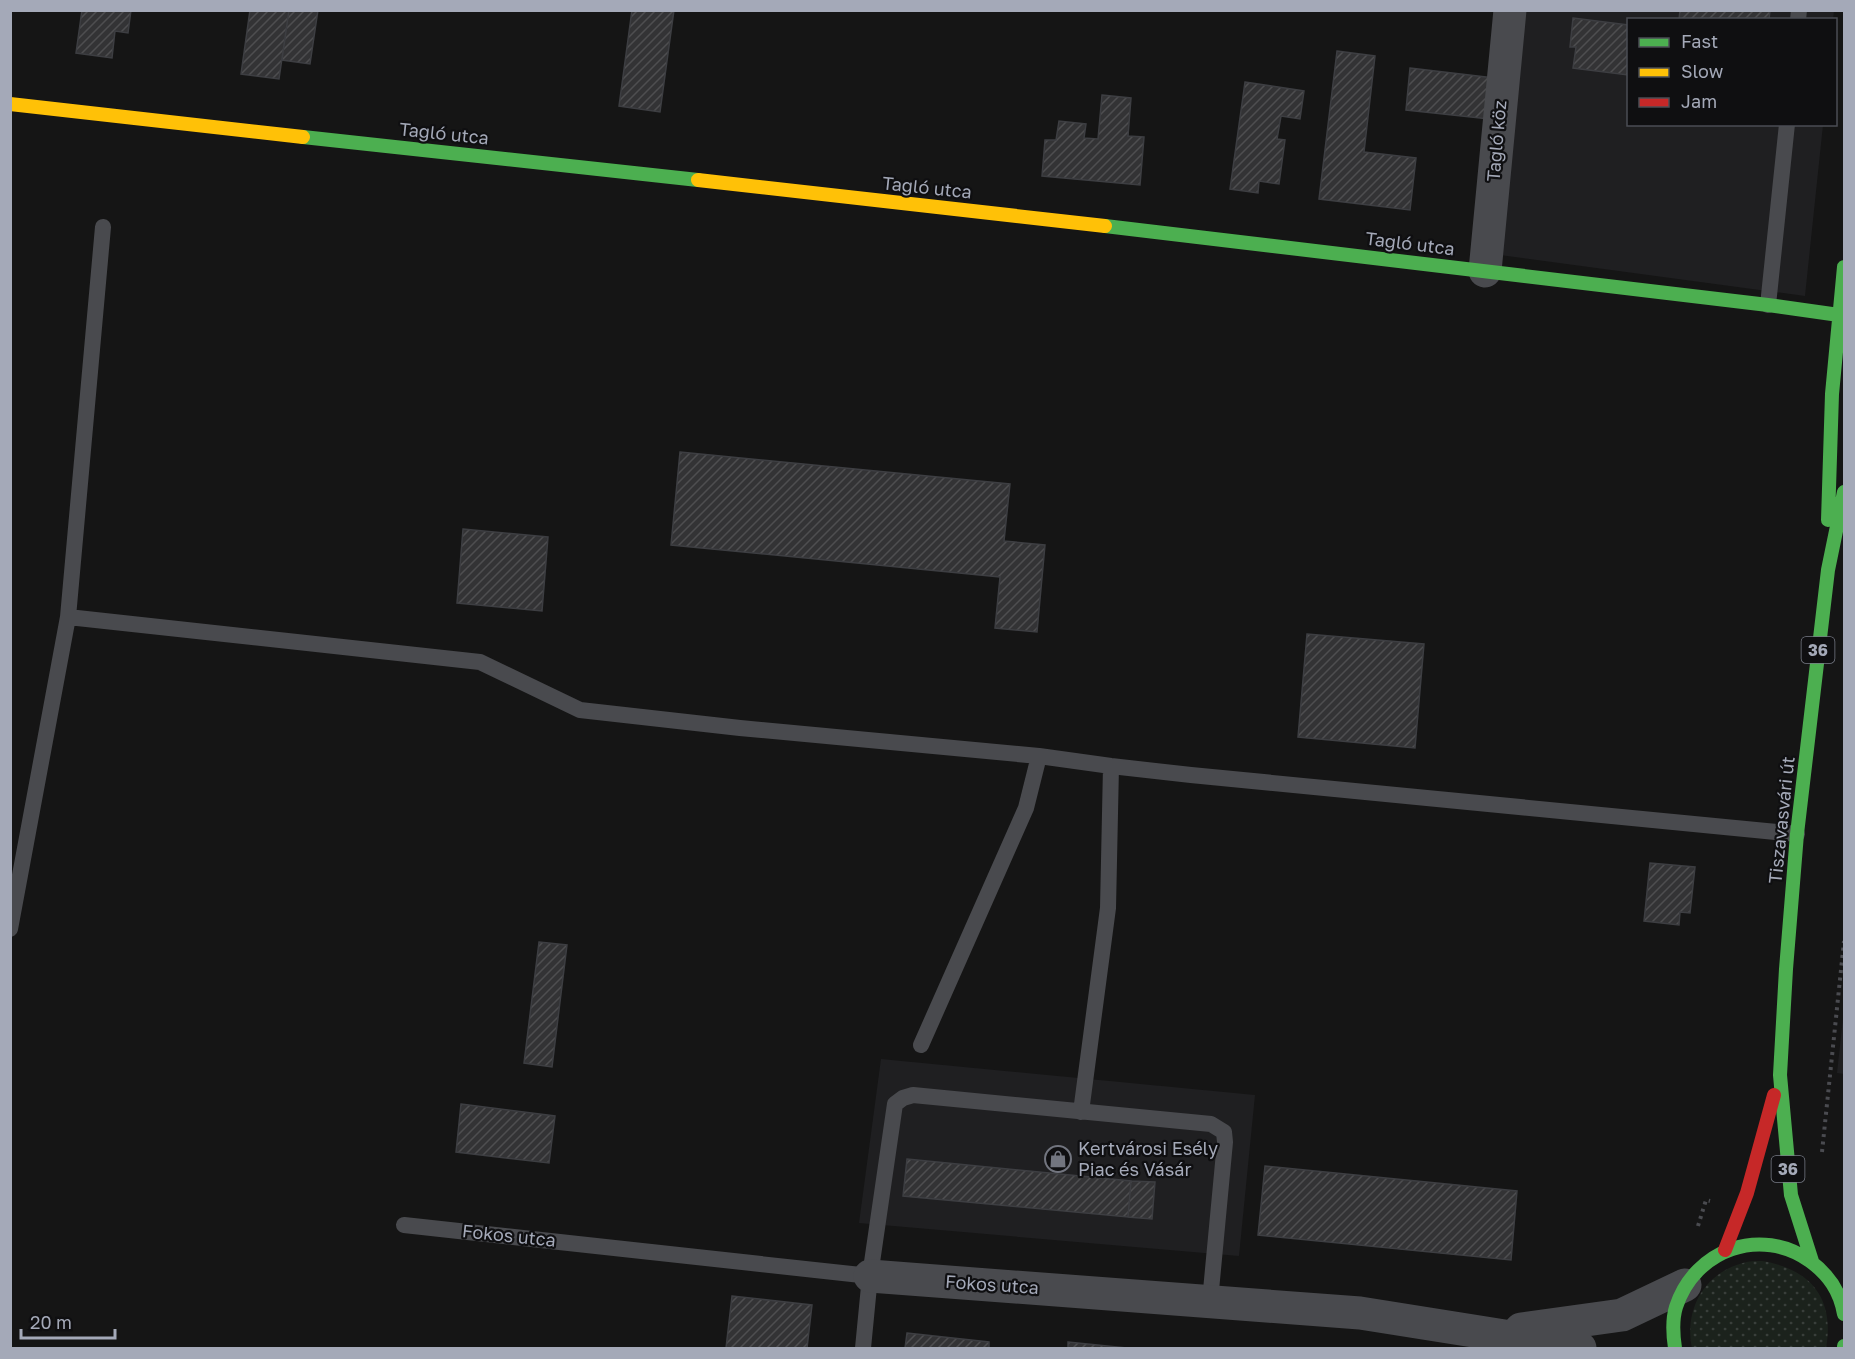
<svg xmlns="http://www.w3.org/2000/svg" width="1855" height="1359" viewBox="0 0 1855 1359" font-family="'Golos Text',sans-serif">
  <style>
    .built { fill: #1f1f21 }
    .grass { fill: url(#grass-dots) }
    .building { fill: url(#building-hatch); stroke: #3d3e42; stroke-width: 1.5 }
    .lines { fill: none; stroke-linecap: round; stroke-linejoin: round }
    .path { stroke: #4a4b50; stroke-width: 4; stroke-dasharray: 3 4.5; stroke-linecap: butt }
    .lane { stroke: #494a4e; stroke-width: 16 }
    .street { stroke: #494a4e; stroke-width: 33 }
    .fast { stroke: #4caf50; stroke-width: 14 }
    .slow { stroke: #ffc107; stroke-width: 14 }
    .jam { stroke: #c62828; stroke-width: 14 }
    .labels { text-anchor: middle; stroke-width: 4.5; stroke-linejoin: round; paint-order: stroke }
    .shield { fill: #0f0f11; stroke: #777b86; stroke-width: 1.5 }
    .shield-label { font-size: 16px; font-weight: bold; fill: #a4a9b8 }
    .street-label { font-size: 18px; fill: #a4a9b8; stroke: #0f0f11 }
    .poi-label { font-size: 18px; fill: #a4a9b8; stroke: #0f0f11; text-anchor: start }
  </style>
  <defs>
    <pattern id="grass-dots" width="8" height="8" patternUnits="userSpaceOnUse" patternTransform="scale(1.5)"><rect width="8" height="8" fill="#1b221c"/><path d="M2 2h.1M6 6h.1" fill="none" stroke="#393f3b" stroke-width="1.8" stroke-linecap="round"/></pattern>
    <pattern id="building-hatch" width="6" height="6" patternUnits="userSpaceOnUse" patternTransform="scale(1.5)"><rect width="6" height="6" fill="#333335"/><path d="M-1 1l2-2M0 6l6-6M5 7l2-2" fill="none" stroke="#4e4e50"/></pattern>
  </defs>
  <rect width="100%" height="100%" fill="#151515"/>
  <path class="built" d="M1522,11H1834L1833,20H1628V124L1823,125L1805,296L1500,255Z
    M1844,1009V1074L1837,1073Z
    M881,1059L1255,1095L1239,1256L859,1223Z"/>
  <path class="grass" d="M1762,1261C1811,1269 1835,1299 1826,1348H1692C1684,1310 1704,1273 1743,1263C1749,1261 1756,1261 1762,1261Z"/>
  <path class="building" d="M82,10H131L128,33L115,31L112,58L76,53Z
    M250,10H289L279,79L241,74Z
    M289,10H318L310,64L282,60Z
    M632,10H674L660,112L619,106Z
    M1680,10H1770L1769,20H1679Z
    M1573,18L1628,25V75L1573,68L1576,47H1570Z
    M1337,51L1375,56L1364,152L1416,158L1410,210L1319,199Z
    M1410,68L1494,78L1489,119L1406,110Z
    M1245,82L1304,91L1300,119L1281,116L1277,139L1285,140L1279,184L1259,181L1258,193L1230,189Z
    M1102,95L1131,98L1128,136L1144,137L1140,185L1042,176L1045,140H1056L1059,121L1086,124L1084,138L1098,139Z
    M680,452L1010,484L1004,541L1045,545L1037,632L995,628L1000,577L671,545Z
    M463,529L548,537L542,611L457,603Z
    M1307,634L1424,644L1415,748L1298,737Z
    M1650,863L1695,867L1690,913L1680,912L1679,925L1644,921Z
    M539,942L567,945L552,1067L524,1063Z
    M461,1104L555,1116L549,1163L456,1152Z
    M907,1159L1131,1181L1128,1217L903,1196Z
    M1265,1166L1517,1191L1511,1260L1258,1235Z
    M1131,1181L1155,1182L1152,1219L1128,1217Z
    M732,1296L812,1305L807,1348H726Z
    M907,1333L989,1342V1348H905Z
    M1068,1342L1127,1348H1068Z"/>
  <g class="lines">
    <path class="path" d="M1822,1152L1844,941
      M1698,1226L1706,1200L1710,1201"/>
    <path class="lane" d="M1798,20L1799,10
      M1768,305L1787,124
      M68,617L480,662L580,710L740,728L1039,756L1111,766L1191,775L1797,834
      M10,929L68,617L103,227
      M921,1045L1026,808L1039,756
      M1081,1112L1108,908L1111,766
      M404,1225L870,1276
      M863,1348L870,1276L895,1104L903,1098L913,1095L1211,1124L1224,1132L1225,1142L1210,1301"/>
    <path class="street" d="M1485,271L1510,10
      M870,1276L1360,1313L1580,1348
      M1521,1329L1622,1315L1685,1285"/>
    <path class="fast" d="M303,137L698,180
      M1105,226L1768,305L1839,315
      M1828,520L1832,394L1844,267
      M1812,1261L1791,1195L1780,1075L1786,969L1797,834L1828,570L1844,492
      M1844,1346V1348
      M1675,1348C1673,1335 1672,1320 1676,1307C1695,1249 1761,1226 1810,1261C1829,1275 1840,1291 1844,1314"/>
    <path class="slow" d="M10,104L303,137
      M698,180L1105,226"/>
    <path class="jam" d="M1725,1250L1747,1193L1774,1095"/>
  </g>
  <defs>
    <symbol id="shop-ring" viewBox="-11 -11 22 22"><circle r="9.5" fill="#0f0f11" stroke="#72757f" stroke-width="1.5"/><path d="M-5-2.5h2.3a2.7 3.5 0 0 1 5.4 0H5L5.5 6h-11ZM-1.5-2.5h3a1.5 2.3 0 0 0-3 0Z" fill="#72757f"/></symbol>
  </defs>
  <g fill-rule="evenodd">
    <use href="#shop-ring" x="1043" y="1144" width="30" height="30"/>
  </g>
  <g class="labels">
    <g class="shield">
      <rect x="1801.5" y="637" width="33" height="26" rx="4.5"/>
      <rect x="1771.5" y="1156" width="33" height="26" rx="4.5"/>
    </g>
    <g class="shield-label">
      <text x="1818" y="656">36</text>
      <text x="1788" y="1175">36</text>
    </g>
    <g class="street-label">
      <text transform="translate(444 134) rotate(6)" y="6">Tagló utca</text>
      <text transform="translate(1497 141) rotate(-85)" y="6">Tagló köz</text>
      <text transform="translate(927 188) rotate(6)" y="6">Tagló utca</text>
      <text transform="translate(1410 244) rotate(7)" y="6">Tagló utca</text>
      <text transform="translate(1782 820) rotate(-84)" y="6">Tiszavasvári út</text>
      <text transform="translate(509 1236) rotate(6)" y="6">Fokos utca</text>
      <text transform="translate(992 1285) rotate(4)" y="6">Fokos utca</text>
    </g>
    <g class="poi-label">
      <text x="1078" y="1155">Kertvárosi Esély<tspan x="1078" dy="21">Piac és Vásár</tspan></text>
    </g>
  </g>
  <rect width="1855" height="1359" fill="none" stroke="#a4a9b8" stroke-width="24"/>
  <rect x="1627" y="18" width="210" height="108" fill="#0f0f11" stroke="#4b4d54" stroke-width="1.5"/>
  <rect x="1639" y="38" width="30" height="9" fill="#4caf50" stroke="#4b4d54" stroke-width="1.5"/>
  <text x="1681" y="48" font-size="18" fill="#a4a9b8">Fast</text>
  <rect x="1639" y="68" width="30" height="9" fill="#ffc107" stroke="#4b4d54" stroke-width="1.5"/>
  <text x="1681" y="78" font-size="18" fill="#a4a9b8">Slow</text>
  <rect x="1639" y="98" width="30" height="9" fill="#c62828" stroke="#4b4d54" stroke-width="1.5"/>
  <text x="1681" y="108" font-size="18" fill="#a4a9b8">Jam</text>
  <path d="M21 1329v9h94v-9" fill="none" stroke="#a4a9b8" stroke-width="3"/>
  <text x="30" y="1329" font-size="18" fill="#a4a9b8" stroke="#0f0f11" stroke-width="4.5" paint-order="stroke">20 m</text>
</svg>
